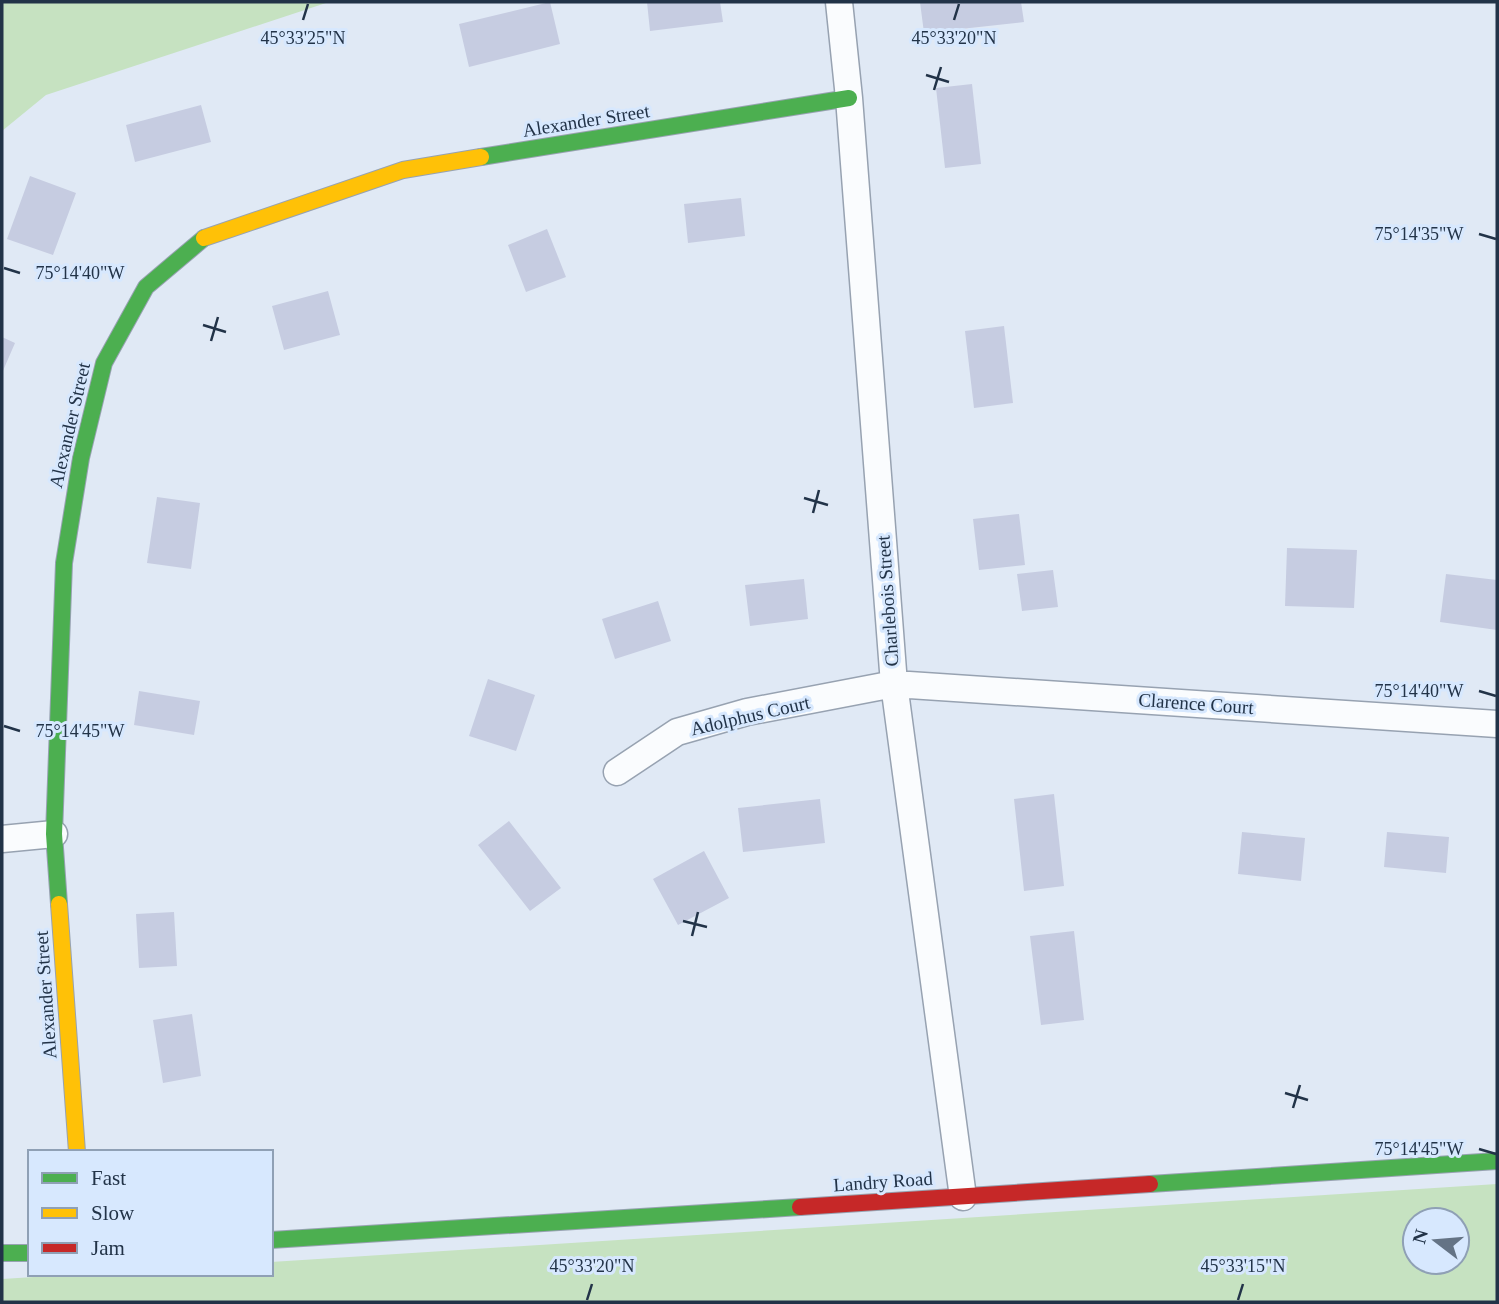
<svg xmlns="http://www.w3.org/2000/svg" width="1499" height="1304" viewBox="0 0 1499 1304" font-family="'Times New Roman',serif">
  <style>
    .green { fill: #c6e2c1; fill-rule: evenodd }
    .building { fill: #c6cce1 }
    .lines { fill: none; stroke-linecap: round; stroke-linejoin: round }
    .street-casing { stroke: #97a2b1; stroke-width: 29 }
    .fast-casing { stroke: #97a2b1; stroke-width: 18 }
    .slow-casing { stroke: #97a2b1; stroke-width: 18 }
    .jam-casing { stroke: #97a2b1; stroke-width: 18 }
    .street { stroke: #fafcfe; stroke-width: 26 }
    .fast { stroke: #4caf50; stroke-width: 16 }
    .slow { stroke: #ffc107; stroke-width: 16 }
    .jam { stroke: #c62828; stroke-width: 16 }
    .ticks { fill: none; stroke: #223348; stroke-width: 2.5 }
    .labels { text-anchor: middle; stroke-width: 6; stroke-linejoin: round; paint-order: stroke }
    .street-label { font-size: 19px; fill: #223348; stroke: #d7e8fe }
    .ticks-label { font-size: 18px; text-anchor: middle; fill: #223348; stroke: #d7e8fe; stroke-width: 6; stroke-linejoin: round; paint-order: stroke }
  </style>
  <rect width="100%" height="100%" fill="#e0e9f5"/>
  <path class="green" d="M2,2H329L46,95L2,131Z
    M1497,1184V1302H2V1279L82,1274H271V1262ZM1415,1220H1457V1262H1415Z"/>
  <path class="building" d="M550,2L560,44L469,67L459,24Z
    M647,2H720L723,22L650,31Z
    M920,2H1021L1024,22L924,33Z
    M972,84L981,164L945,168L936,88Z
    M201,105L211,142L135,162L126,125Z
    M30,176L76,193L53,255L7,239Z
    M741,198L745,236L688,243L684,204Z
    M547,229L566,277L526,292L508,245Z
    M328,291L340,335L284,350L272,306Z
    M1004,326L1013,403L974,408L965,331Z
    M2,337L15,343L2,373Z
    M157,497L200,503L191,569L147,563Z
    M1019,514L1025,565L979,570L973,519Z
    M1287,548L1357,550L1354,608L1285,606Z
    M1053,570L1058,607L1022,611L1017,574Z
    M1446,574L1497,580V630L1440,622Z
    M804,579L808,619L750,626L745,585Z
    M658,601L671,641L615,659L602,619Z
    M488,679L535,695L516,751L469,736Z
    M139,691L200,701L194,735L134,725Z
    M1054,794L1064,886L1024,891L1014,799Z
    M820,799L825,843L743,852L738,808Z
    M509,821L561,888L530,911L478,845Z
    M1242,832L1305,838L1301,881L1238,874Z
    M1387,832L1449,837L1446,873L1384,867Z
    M704,851L729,898L678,925L653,879Z
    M174,912L177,966L139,968L136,914Z
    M1074,931L1084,1020L1041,1025L1030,936Z
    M192,1014L201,1076L163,1083L153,1020Z"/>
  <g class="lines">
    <defs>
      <path id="street" d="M839,2L849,98L894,684L963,1197
        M617,772L677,732L747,712L894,684L1497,724
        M2,839L54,834"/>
      <path id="fast" d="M481,157L849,98
        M59,904L54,834L64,563L81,458L104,363L146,287L204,238
        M1150,1184L1497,1161
        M271,1240L800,1207
        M2,1253H30"/>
      <path id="slow" d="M204,238L403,170L481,157
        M59,904L77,1152"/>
      <path id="jam" d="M800,1207L1150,1184"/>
    </defs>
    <use href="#street" class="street-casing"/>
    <use href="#fast" class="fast-casing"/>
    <use href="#slow" class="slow-casing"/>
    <use href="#jam" class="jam-casing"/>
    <use href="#street" class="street"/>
    <use href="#fast" class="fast"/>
    <use href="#slow" class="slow"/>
    <use href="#jam" class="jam"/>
  </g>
  <path class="ticks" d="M303,20L308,4M954,20L959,4M926,75L949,82M934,90L941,67M1479,234L1496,239M4,268L20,273M203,325L226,332M211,341L218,317M804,498L828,505M813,513L819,490M1479,691L1496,696M4,726L20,731M683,921L707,927M692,936L698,912M1285,1093L1308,1100M1293,1108L1300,1085M1479,1149L1496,1154M587,1300L592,1284M1238,1300L1243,1284"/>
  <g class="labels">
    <g class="street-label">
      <text transform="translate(586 120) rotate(-9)" y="7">Alexander Street</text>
      <text transform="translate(69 425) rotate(-77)" y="7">Alexander Street</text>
      <text transform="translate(887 601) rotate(-94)" y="7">Charlebois Street</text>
      <text transform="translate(1196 703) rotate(4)" y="7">Clarence Court</text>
      <text transform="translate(750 715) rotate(-13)" y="7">Adolphus Court</text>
      <text transform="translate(45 995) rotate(-94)" y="7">Alexander Street</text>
      <text transform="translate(883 1181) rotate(-4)" y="7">Landry Road</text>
    </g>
  </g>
  <g class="ticks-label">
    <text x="303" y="44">45°33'25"N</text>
    <text x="954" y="44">45°33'20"N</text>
    <text x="1419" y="240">75°14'35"W</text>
    <text x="80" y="279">75°14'40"W</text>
    <text x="1419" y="697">75°14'40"W</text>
    <text x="80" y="737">75°14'45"W</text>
    <text x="1419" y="1155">75°14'45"W</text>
    <text x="592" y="1272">45°33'20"N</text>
    <text x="1243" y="1272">45°33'15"N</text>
  </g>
  <rect width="1499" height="1304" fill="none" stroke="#223348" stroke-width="7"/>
  <rect x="28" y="1150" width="245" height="126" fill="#d7e8fe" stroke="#8fa0b5" stroke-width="2"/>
  <rect x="42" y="1173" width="35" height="10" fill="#4caf50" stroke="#8fa0b5" stroke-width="2"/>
  <text x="91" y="1185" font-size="21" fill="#223348">Fast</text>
  <rect x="42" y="1208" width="35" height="10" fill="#ffc107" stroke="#8fa0b5" stroke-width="2"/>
  <text x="91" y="1220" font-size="21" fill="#223348">Slow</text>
  <rect x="42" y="1243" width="35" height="10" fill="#c62828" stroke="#8fa0b5" stroke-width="2"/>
  <text x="91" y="1255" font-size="21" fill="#223348">Jam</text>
  <g transform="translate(1436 1241) rotate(286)"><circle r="33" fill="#d7e8fe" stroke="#8fa0b5" stroke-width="2"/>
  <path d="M0-5L12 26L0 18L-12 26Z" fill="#647385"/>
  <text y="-10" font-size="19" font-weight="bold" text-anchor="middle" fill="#223348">N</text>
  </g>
</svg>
